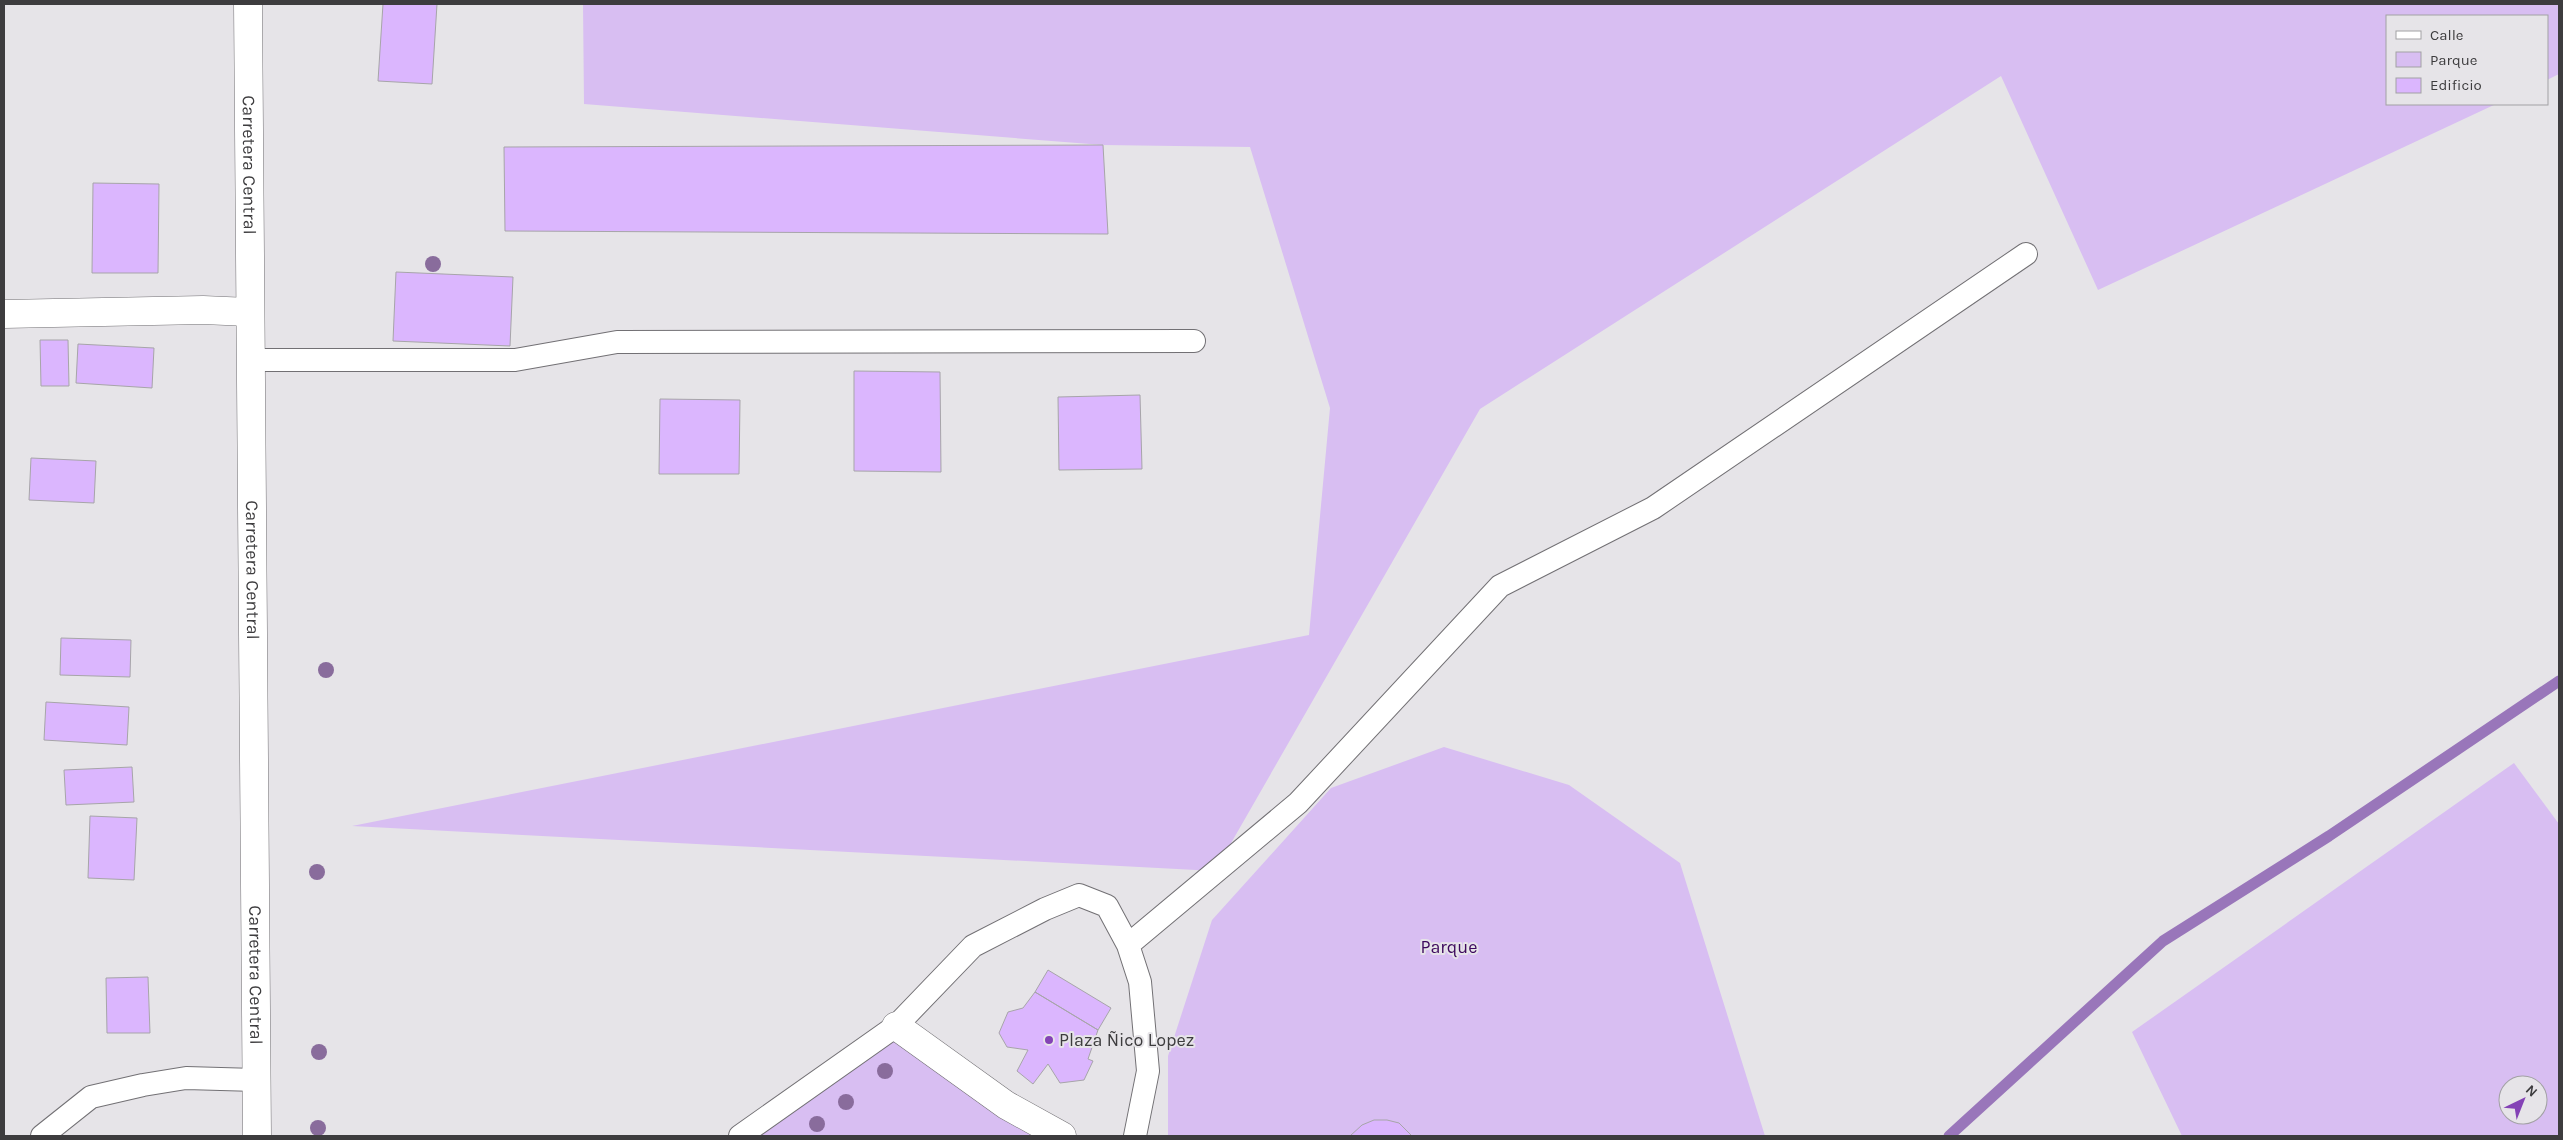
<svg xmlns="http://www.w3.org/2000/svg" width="2563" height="1140" viewBox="0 0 2563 1140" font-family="Karla,sans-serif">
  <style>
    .green { fill: #d8bef2; fill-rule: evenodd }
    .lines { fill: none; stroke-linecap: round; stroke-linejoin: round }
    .stream { stroke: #9976ba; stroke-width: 11 }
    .building { fill: #dbb6fe; stroke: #a7a5a9 }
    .service-casing { stroke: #727074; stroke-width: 24 }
    .pedestrian-casing { stroke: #727074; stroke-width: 29 }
    .minor-casing { stroke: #727074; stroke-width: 29 }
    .trunk-casing { stroke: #727074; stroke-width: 29 }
    .service { stroke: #fff; stroke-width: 22 }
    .pedestrian { stroke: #fff; stroke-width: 28 }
    .minor { stroke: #fff; stroke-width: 28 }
    .trunk { stroke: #fff; stroke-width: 28 }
    .tree { fill: #896c9c }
    .poi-dot { fill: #8442b6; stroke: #e6e4e8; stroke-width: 2 }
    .labels { text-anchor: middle; stroke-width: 4; stroke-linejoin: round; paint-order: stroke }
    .street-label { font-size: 18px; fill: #3d3c3e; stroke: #e6e4e8 }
    .park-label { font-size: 18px; fill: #3d095d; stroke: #e6e4e8 }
    .poi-label { font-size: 18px; fill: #3d3c3e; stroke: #e6e4e8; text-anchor: start }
  </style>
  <rect width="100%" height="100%" fill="#e6e4e8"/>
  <path class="green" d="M583,4H2559V74L2547,80V16H2387V104H2496L2098,290L2001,76L1480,409L1215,871L352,826L1309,635L1330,408L1250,147L1103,145L584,104Z
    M1444,747L1569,785L1680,863L1765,1136H1168V1056L1212,920L1331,788Z
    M2514,763L2559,824V1136H2182L2132,1032ZM2508,1085H2538V1115H2508Z
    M896,1026L1062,1136H749Z"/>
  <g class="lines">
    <path class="stream" d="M1949,1136L2163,941L2329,836L2559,681"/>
  </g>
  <path class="building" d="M383,4H437L432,84L378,81Z
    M1103,145L1108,234L505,231L504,147Z
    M93,183L159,184L158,273H92Z
    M396,272L513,277L510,346L393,341Z
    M40,340H68L69,386H41Z
    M78,344L154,348L152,388L76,383Z
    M854,371L940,372L941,472L854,471Z
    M1140,395L1142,469L1059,470L1058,397Z
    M660,399L740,400L739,474H659Z
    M31,458L96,461L94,503L29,500Z
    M61,638L131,640L130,677L60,675Z
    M46,702L129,707L127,745L44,740Z
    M132,767L134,802L66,805L64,770Z
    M90,816L137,818L134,880L88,878Z
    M1048,970L1111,1008L1098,1030L1035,992Z
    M148,977L150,1033H107L106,978Z
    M1035,992L1098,1030L1088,1059L1093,1061L1084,1080L1060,1083L1048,1064L1033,1084L1017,1071L1028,1050L1007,1047L999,1033L1008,1012L1023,1008Z
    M1374,1120H1387L1399,1123L1412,1136H1350L1362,1125Z"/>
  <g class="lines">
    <defs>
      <path id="service" d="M250,360H515L617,342L1194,341
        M1128,945L1298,803L1500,586L1653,508L2026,254
        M42,1136L91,1097L143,1085L186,1078L256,1080
        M740,1136L896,1026L973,946L1045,909L1079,895L1107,906L1128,945L1140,982L1148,1071L1135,1136"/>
      <path id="pedestrian" d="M896,1026L1006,1105L1062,1136"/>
      <path id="minor" d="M4,314L203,310L249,312"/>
      <g id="trunk">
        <path id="s1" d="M248,4L257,1136"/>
      </g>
    </defs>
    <use href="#service" class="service-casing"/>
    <use href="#pedestrian" class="pedestrian-casing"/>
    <use href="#minor" class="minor-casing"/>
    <use href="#trunk" class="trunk-casing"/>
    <use href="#service" class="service"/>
    <use href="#pedestrian" class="pedestrian"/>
    <use href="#minor" class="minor"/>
    <use href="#trunk" class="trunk"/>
  </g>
  <g class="tree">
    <circle cx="433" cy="264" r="8"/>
    <circle cx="326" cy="670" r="8"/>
    <circle cx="317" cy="872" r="8"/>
    <circle cx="319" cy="1052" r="8"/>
    <circle cx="885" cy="1071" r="8"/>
    <circle cx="846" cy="1102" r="8"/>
    <circle cx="817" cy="1124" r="8"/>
    <circle cx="318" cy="1128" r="8"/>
  </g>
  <circle class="poi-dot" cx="1049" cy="1040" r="5"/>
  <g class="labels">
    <g class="street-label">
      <text dy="6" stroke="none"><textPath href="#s1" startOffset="161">Carretera Central</textPath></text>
      <text dy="6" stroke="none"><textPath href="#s1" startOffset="566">Carretera Central</textPath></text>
      <text dy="6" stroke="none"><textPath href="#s1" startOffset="971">Carretera Central</textPath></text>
    </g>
    <g class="park-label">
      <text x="1449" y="953">Parque</text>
    </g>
    <g class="poi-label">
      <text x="1059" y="1046">Plaza Ñico Lopez</text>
    </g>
  </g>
  <rect width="2563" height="1140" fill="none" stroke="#3d3c3e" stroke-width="10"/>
  <rect x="2386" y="15" width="162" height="90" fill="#e6e4e8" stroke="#a2a1a4"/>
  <rect x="2396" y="31" width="25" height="8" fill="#ffffff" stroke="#a2a1a4"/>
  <text x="2430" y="40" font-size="15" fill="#3d3c3e">Calle</text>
  <rect x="2396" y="52" width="25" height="15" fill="#d8bef2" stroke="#a2a1a4"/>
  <text x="2430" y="65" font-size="15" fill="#3d3c3e">Parque</text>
  <rect x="2396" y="78" width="25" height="15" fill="#dbb6fe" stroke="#a2a1a4"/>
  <text x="2430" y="90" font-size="15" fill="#3d3c3e">Edificio</text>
  <g transform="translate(2523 1100) rotate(43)"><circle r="24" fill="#e6e4e8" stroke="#a2a1a4"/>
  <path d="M0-4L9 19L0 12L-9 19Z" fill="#8442b6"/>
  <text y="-8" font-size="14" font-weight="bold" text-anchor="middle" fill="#3d3c3e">N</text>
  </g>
</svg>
